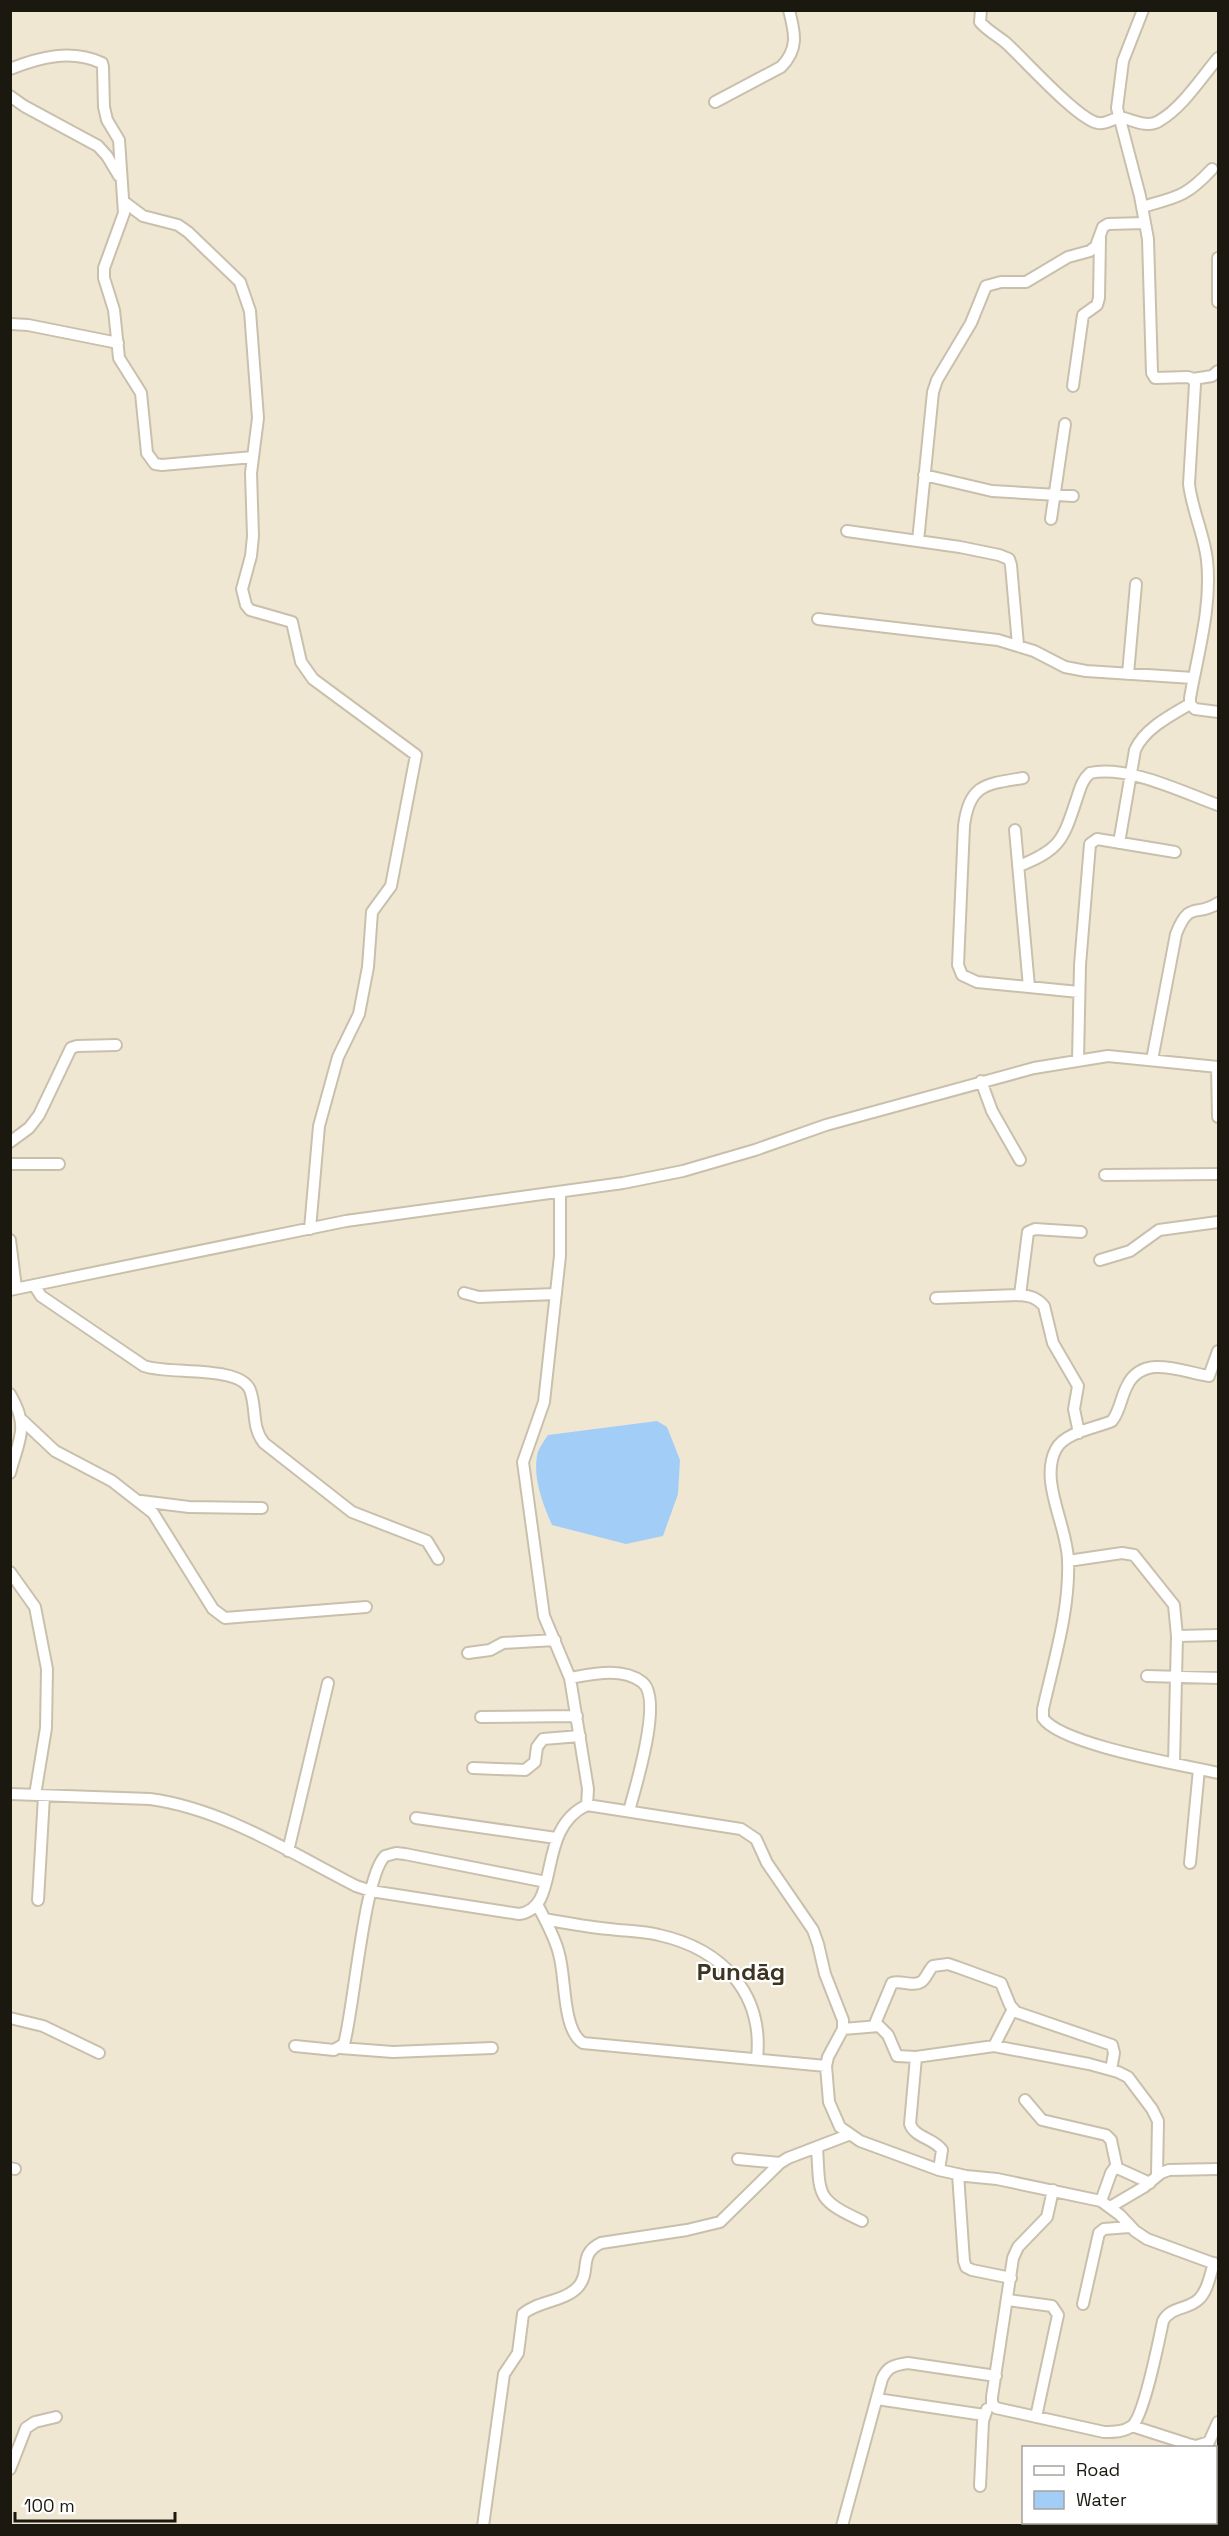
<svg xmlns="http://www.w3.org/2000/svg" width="1229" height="2536" viewBox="0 0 1229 2536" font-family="'Space Grotesk',sans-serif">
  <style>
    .water { fill: #a2cdf7 }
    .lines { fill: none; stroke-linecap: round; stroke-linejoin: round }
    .minor-casing { stroke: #c8c0ac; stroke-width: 14 }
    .minor { stroke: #fff; stroke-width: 10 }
    .labels { text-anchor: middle; stroke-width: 4.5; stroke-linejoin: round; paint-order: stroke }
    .district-label { font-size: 24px; font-weight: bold; fill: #3c3524; stroke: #fff }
  </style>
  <rect width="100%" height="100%" fill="#f0e7d3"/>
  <path class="water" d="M657,1421L667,1427L680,1460L678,1494L663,1536L626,1544L552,1525C543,1504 533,1479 537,1456C538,1449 544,1441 548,1435Z"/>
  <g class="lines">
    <defs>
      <path id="minor" d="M981,10L980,22C988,31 996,35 1005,42C1023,58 1078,120 1098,123C1107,125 1114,116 1124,118C1135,121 1148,128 1159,121C1183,107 1201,78 1218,58
        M1143,10L1123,61L1117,108L1140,196L1148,239L1152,373L1155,378L1188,377L1193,379L1195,384L1189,484C1192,510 1204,534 1207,560C1212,606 1198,653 1190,698V704L1195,709L1218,712
        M10,69C40,57 71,49 102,63L103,67L104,107L107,120L119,140L124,213L104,268V278L114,310L119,358L141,393L147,453L155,464L162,465L253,457
        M10,96L24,106L98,146L107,156L119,176
        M715,102L781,67C799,49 795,33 789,10
        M123,201L143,216L178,225L188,232L240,282L250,311L258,418L251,473L253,536L251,556L242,589L246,605L250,610L292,622L301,662L313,679L416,755L391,886L372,912L368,967L359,1014L338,1057L319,1126L310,1229
        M1142,207C1177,197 1186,197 1212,169
        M1218,258V302
        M10,324L28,325L118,343
        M1193,379L1212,376L1218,371
        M1073,386L1083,315L1097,305L1099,298L1100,238
        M924,475L992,491L1073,496
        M1051,519L1065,424
        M847,531L960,547L999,555L1009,559L1011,565L1018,645
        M918,541L933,392L937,380L971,323L986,286L1001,282H1026L1068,257L1090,251L1096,246L1103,227L1108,224L1145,223
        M818,619L998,640L1034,651L1065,667L1086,671L1193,678
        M1128,674L1136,584
        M1023,778C986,784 969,784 964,826L958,965L962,975L977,982L1079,992
        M1015,830L1029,987
        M1119,843L1135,750C1144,729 1171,715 1190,704
        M1019,866C1061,849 1063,840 1077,798C1080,789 1082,780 1090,773C1128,765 1182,792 1218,805
        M1078,1060L1080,965L1090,844L1097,839L1175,852
        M1152,1060L1176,934C1190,899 1196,918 1218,903
        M1217,1067L1218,1117
        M981,1081L992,1111L1020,1160
        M10,1142L29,1128L39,1115L71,1048L77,1046L116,1045
        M10,1164H59
        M1105,1175L1218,1174
        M560,1192V1256L544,1402L523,1462L544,1616L570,1678L588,1789L587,1805
        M10,1240L16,1288
        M1100,1260L1130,1251L1159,1230L1218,1222
        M34,1285L41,1296L144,1366C168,1375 240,1365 250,1390C257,1408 251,1427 264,1443L352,1512L427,1541L438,1559
        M10,1290L346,1221L623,1183L683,1171L755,1150L826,1125L1034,1068L1108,1056L1218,1067
        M464,1293L479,1297L556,1294
        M1020,1295L1028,1232L1035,1229L1081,1232
        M936,1298L1020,1295C1031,1296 1037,1298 1044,1306L1053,1343L1078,1386L1074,1409L1079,1433
        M1218,1351L1209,1376C1182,1372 1143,1353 1127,1386C1121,1397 1120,1411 1112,1421C1096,1428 1065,1432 1056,1449C1039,1481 1067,1525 1068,1560C1070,1610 1054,1660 1043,1709V1718C1061,1745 1184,1765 1218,1773
        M10,1394C30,1428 19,1438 10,1473
        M22,1420L55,1451L112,1481L153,1513L213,1609L225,1618L366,1607
        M141,1501L189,1507L262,1508
        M1068,1561L1122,1553L1134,1555L1174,1605L1177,1636
        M10,1572L35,1607L47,1669L46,1728L35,1795
        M468,1653L490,1650L503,1643L555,1640
        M1147,1676L1218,1678
        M570,1678C593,1674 622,1667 642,1682C664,1698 635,1788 629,1811
        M481,1717L577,1716
        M1174,1763L1177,1636L1218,1635
        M473,1768L525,1770L535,1762L537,1747L543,1739L580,1736
        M10,1794L150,1799C224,1809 291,1853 356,1886L371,1891L519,1914C563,1908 534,1830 587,1805L741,1829L756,1839L767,1863L813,1930L818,1944L825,1974L843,2020V2029L828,2057L826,2066L829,2102L840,2127L860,2141L939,2170L966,2176L997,2179L1101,2201L1120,2215L1135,2231L1147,2239L1218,2265
        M416,1818L556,1838
        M288,1851L328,1683
        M1190,1863L1199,1769
        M38,1900L44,1796
        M538,1906C546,1922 555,1937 559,1954C566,1977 562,2030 583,2043L826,2066
        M545,1919C566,1923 587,1927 609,1929C625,1931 643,1931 659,1935C722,1949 764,1993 757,2059
        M10,2018L43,2026L99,2053
        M874,2026L892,1983C901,1980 913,1987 921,1982C926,1979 928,1971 933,1966L948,1964L957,1967L1001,1983L1010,2005L1016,2012L1112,2045L1114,2053L1111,2070
        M843,2029L879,2026L888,2035L897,2056L916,2057L910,2124C915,2138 934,2138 942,2150L939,2170
        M295,2046L334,2050L344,2044C354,2008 364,1876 385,1856L396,1853L405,1854L546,1882
        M994,2046L1089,2064L1118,2072L1128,2077L1152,2109L1158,2121L1157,2175
        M340,2048L393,2052L492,2048
        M916,2057L994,2046L1013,2009
        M1025,2100L1042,2120L1106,2135L1111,2140L1117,2168L1150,2183
        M817,2147C820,2196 815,2199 862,2221
        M738,2159L780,2163
        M10,2168L15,2169
        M958,2174L964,2261L966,2267L972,2270L1011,2278
        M1053,2190L1047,2217L1018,2247L1013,2258L992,2397V2403L996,2408L1104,2432C1114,2432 1124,2432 1132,2426C1144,2416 1159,2340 1163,2321C1171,2306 1188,2310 1199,2299C1208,2290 1210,2275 1214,2263
        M1101,2201L1111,2173L1116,2166
        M1110,2207L1144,2187L1161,2173L1169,2170L1218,2169
        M1008,2300L1052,2306L1058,2315L1036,2417
        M1083,2304L1099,2233L1104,2229L1129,2227
        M877,2399L984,2415
        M1132,2426L1188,2444L1196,2446L1209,2442L1218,2422
        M10,2469L26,2428L35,2422L56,2417
        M980,2486L983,2421L987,2409
        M483,2526L504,2374L518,2353L523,2314C537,2301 564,2302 578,2287C592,2271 577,2255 601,2243L687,2230L720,2222L780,2163L788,2158L848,2135
        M842,2526L882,2379C887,2367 894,2365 908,2363L996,2376"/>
    </defs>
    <use href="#minor" class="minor-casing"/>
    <use href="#minor" class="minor"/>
  </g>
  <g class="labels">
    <g class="district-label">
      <text x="741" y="1980">Pundāg</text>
    </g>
  </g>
  <rect width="1229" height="2536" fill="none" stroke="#1b1810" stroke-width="24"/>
  <rect x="1022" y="2446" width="195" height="78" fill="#ffffff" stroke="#a4a39f" stroke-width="1.5"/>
  <rect x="1034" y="2466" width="30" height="9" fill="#ffffff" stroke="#a4a39f" stroke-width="1.5"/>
  <text x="1076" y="2476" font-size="18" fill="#1b1810">Road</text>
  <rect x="1034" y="2491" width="30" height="18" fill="#a2cdf7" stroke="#a4a39f" stroke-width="1.5"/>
  <text x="1076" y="2506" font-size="18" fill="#1b1810">Water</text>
  <path d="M15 2512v9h160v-9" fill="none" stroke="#1b1810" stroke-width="3"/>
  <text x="24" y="2512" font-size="18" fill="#1b1810" stroke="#ffffff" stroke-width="4.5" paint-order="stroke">100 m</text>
</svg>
